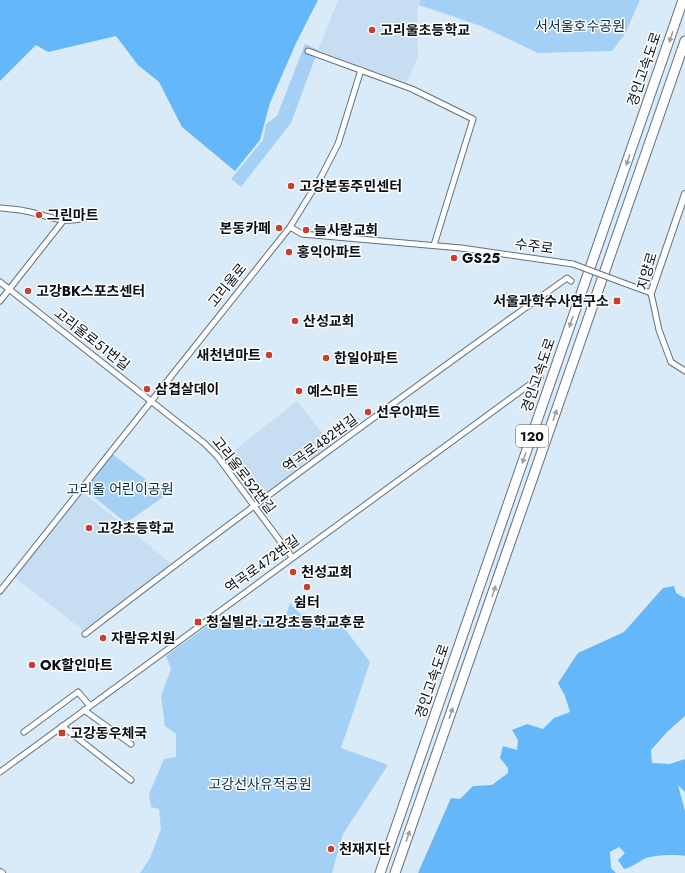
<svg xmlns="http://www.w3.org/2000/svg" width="685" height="873" viewBox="0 0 685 873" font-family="Jost,'Noto Sans KR',sans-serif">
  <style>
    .built { fill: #c7def2 }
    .green { fill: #a4d0f5 }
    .forest { fill: #64b8fa }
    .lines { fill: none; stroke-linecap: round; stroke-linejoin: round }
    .minor-casing { stroke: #62717e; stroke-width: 7 }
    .tertiary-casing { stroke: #62717e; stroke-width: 8 }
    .motorway-casing { stroke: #62717e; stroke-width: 11 }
    .minor { stroke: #fff; stroke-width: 5 }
    .tertiary { stroke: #fff; stroke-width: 6 }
    .motorway { stroke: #fff; stroke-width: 9 }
    .minor-bridge-casing { stroke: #62717e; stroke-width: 7; stroke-linecap: butt }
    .minor-bridge { stroke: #fff; stroke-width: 5 }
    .oneway { fill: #9d9fa1 }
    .poi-dot { fill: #cb3e2d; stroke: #fff; stroke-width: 1.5 }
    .labels { text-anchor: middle; stroke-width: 3; stroke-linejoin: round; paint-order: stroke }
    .shield { fill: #fff; stroke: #54585b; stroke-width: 1 }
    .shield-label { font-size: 13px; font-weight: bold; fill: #0a1015 }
    .park-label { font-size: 14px; fill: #072c46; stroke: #fff }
    .poi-label { font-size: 14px; font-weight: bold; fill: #0a1015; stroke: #fff; text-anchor: start }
    .street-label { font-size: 14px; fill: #0a1015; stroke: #fff }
  </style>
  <rect width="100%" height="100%" fill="#d9eaf9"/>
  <path class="built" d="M338,0H421L417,9L418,57L406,83L318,50Z
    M297,401L333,447L255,504L222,460Z
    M81,491L172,564L84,631L14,577Z"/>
  <path class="green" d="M421,0H640L625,34L612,51L538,53L481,26L419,5Z
    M305,44L318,50L291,123L241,187L231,179L263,140L266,124L277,116Z
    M111,453L166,495L126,523L83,488Z
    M290,603L301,615L306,614L313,624L335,616L370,662L341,748L388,765L343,834L332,873H140L150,858L161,829L159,809L151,807L149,794L164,759L176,757V734L165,726L161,696L171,669L166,656L214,621L223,626L286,615Z"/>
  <path class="forest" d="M0,0H318L296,43L270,103L260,140L235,171L182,127L159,82L138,65L116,36L48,52L36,45L0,81Z
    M674,586L676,593L685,598V716L667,732L651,750L652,763L670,764L685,759V792L678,785L685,811V856C677,854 651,855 644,859C635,864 634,866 624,869L618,860L625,853L619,847L610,852L611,868L616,873H418L451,798L460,799L473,786L492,785L508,773V768L500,758L503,746L517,750L518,740L512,730L527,724L543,729L554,718L570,712L565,696L558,683L578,653L624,632L663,588Z"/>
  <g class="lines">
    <defs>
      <path id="minor" d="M308,51L412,89L473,119L434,245
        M0,208C8,209 17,209 25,211C52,216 59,225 89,217
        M290,227L302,234L461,248L573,264
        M0,282L204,443L217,456L292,557
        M621,282L651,293L659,330L671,362L685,371
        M0,301L63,221
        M0,591L290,227L321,177L338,144L361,70
        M85,634C243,512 405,394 567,278L571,281
        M84,710L131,744
        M62,726L131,780
        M24,732L78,692L90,706
        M0,772L540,377"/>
      <path id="tertiary" d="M651,293L685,194
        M0,872L2,873"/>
      <path id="motorway" d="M380,873L683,0
        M395,873L685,41"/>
    </defs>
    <use href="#minor" class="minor-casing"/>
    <use href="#tertiary" class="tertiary-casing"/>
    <use href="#motorway" class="motorway-casing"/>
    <use href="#minor" class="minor"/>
    <use href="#tertiary" class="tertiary"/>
    <use href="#motorway" class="motorway"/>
    <defs>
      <path id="minor-bridge" d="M573,264L621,282"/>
    </defs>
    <use href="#minor-bridge" class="minor-bridge-casing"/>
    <use href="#minor-bridge" class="minor-bridge"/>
  </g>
  <defs><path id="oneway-solid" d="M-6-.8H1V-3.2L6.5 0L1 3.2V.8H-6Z"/></defs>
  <g class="oneway">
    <use href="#oneway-solid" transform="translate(671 37) rotate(109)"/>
    <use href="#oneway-solid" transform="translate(628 160) rotate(109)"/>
    <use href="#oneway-solid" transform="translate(571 322) rotate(109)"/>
    <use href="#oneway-solid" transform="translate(555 415) rotate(-71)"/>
    <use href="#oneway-solid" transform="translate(524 458) rotate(109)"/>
    <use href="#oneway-solid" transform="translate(494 591) rotate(-71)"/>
    <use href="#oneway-solid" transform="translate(451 713) rotate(-71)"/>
    <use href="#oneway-solid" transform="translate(408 836) rotate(-71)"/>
  </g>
  <g class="poi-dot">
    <circle cx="372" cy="30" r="4"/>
    <circle cx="291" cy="186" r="4"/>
    <circle cx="39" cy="215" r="4"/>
    <circle cx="279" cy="228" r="4"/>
    <circle cx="306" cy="230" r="4"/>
    <circle cx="289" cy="252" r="4"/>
    <circle cx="454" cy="258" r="4"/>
    <circle cx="28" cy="291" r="4"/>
    <rect x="613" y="297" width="8" height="8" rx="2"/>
    <circle cx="295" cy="321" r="4"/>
    <circle cx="269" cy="355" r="4"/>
    <circle cx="326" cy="358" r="4"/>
    <circle cx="147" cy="389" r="4"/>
    <circle cx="299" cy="391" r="4"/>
    <circle cx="368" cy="412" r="4"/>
    <circle cx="89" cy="528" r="4"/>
    <circle cx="293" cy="572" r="4"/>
    <circle cx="307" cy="587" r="4"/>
    <rect x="194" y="618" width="8" height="8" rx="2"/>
    <circle cx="103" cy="638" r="4"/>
    <circle cx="32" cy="665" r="4"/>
    <rect x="58" y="729" width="8" height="8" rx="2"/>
    <circle cx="331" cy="849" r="4"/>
  </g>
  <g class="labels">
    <rect class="shield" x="516" y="425" width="32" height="22" rx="3"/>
    <g class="shield-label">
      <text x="532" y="441">120</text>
    </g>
    <g class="park-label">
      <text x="580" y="31">서서울호수공원</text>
      <text x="120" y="494">고리울 어린이공원</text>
      <text x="260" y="789">고강선사유적공원</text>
    </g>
    <g class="poi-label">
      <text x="380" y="35">고리울초등학교</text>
      <text x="299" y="191">고강본동주민센터</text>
      <text x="47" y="220">그린마트</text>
      <text x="271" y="233" text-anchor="end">본동카페</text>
      <text x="314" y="235">늘사랑교회</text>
      <text x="297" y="257">홍익아파트</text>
      <text x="462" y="263">GS25</text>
      <text x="36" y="296">고강BK스포츠센터</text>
      <text x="609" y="306" text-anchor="end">서울과학수사연구소</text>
      <text x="303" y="326">산성교회</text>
      <text x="261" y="360" text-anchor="end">새천년마트</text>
      <text x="334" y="363">한일아파트</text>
      <text x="155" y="394">삼겹살데이</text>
      <text x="307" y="396">예스마트</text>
      <text x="376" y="417">선우아파트</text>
      <text x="97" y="533">고강초등학교</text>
      <text x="301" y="577">천성교회</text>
      <text x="307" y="607" text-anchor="middle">쉼터</text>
      <text x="206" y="627">청실빌라.고강초등학교후문</text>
      <text x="111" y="643">자람유치원</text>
      <text x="40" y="670">OK할인마트</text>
      <text x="70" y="738">고강동우체국</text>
      <text x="339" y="854">천재지단</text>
    </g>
    <g class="street-label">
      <text transform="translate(644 69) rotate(-71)" y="5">경인고속도로</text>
      <text transform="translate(534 246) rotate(8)" y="5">수주로</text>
      <text transform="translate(647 271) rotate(-74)" y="5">지양로</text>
      <text transform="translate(227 285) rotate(-51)" y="5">고리울로</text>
      <text transform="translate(92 339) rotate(38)" y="5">고리울로51번길</text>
      <text transform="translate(538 375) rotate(-71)" y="5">경인고속도로</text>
      <text transform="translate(320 443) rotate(-36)" y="5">역곡로482번길</text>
      <text transform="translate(244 475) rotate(52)" y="5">고리울로52번길</text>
      <text transform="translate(262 564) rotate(-36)" y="5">역곡로472번길</text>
      <text transform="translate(432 681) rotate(-71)" y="5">경인고속도로</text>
    </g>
  </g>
</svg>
